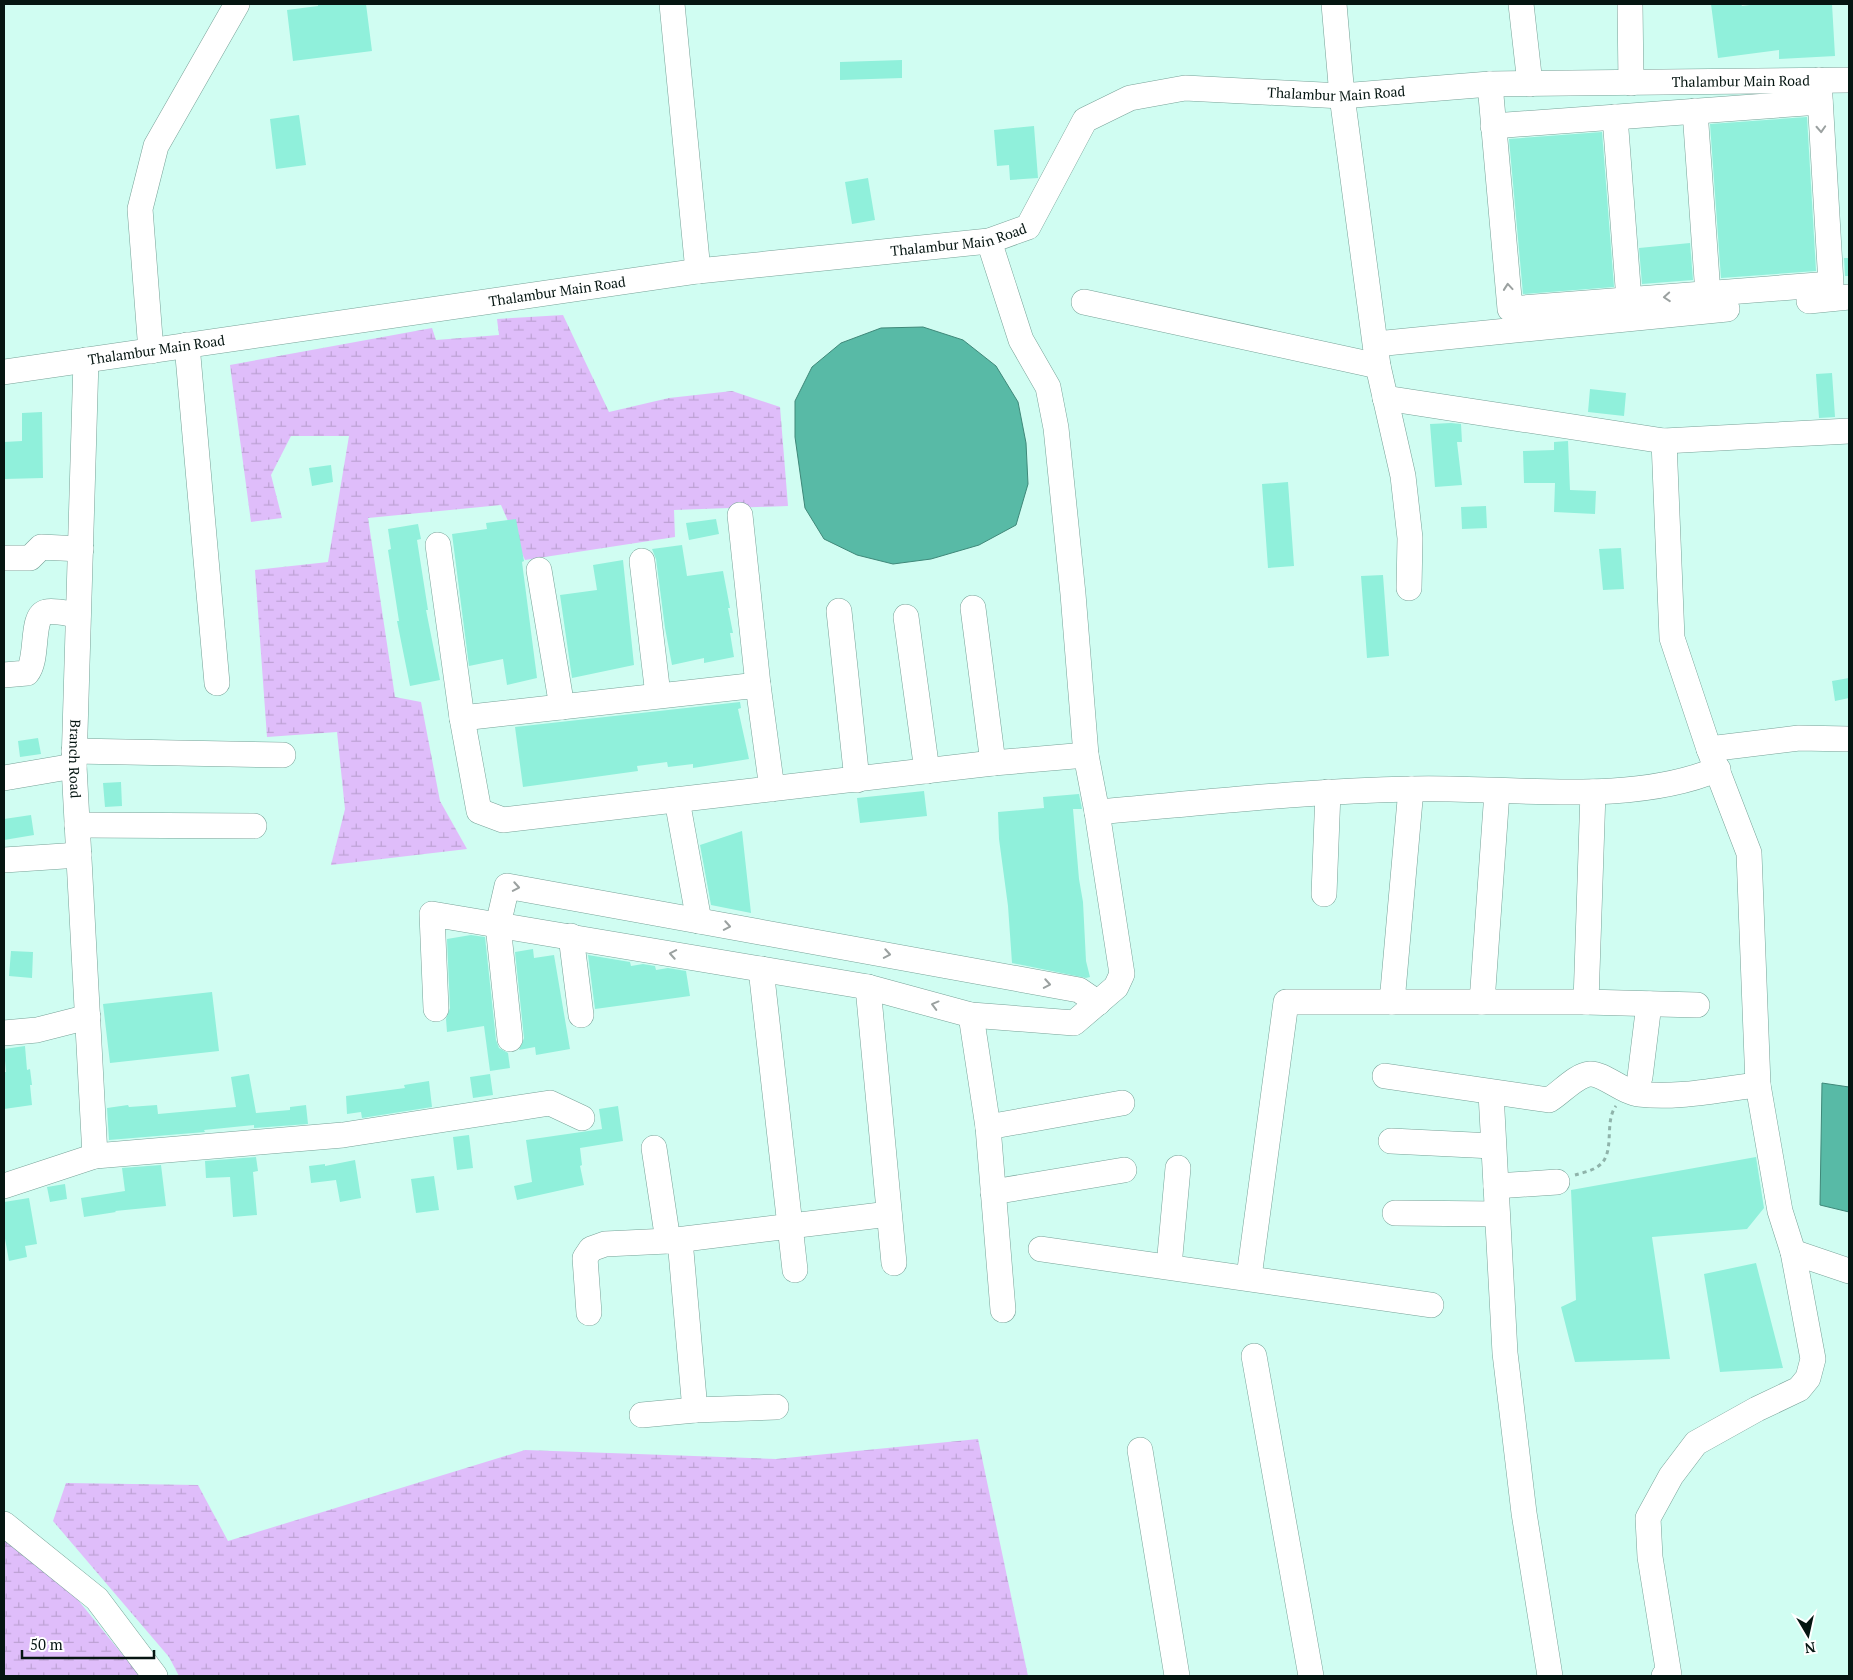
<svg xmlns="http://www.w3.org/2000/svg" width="1853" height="1680" viewBox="0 0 1853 1680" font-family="'PT Serif',serif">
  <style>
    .wetland { fill: url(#wetland-marsh) }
    .water { fill: #58baa6; stroke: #3f8879 }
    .building { fill: #90f0db }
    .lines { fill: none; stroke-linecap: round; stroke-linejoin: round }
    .minor-casing { stroke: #78a298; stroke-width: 26 }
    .path { stroke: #8fb3aa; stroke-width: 3; stroke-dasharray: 4 4; stroke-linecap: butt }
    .minor { stroke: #fff; stroke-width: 25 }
    .oneway { stroke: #9ba1a0 }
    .labels { text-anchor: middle; stroke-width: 5; stroke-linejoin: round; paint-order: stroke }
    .street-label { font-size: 14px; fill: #051511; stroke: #fff }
  </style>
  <defs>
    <pattern id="wetland-marsh" width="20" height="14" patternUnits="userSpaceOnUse" patternTransform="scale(1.25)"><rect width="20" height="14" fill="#dfbdfa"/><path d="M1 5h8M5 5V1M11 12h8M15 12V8" fill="none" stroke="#bea2d5"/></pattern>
  </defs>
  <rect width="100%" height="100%" fill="#d0fdf2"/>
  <path class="wetland" d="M563,315L609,412L669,398L732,391L780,407L788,506L674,510L675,537L525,560L501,505L368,518L395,697L421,702L440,801L467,849L331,865L345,809L337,732L267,737L255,570L328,562L349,436H291L271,475L282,518L251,522L230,365L432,328L436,340L499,335L497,319Z
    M978,1439L1028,1676H179L169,1657L53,1521L66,1483L198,1485L228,1541L525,1450L776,1459Z
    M4,1534L78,1600L140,1676H4Z"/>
  <path class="water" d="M923,327L963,340L996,366L1018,402L1026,443L1028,484L1016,525L979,545L931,559L893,564L857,555L824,539L805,508L795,437V401L812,367L841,343L881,328Z
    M1822,1083L1849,1087V1212L1820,1205Z"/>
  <path class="building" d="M318,4H366L372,51L293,61L287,10L318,6Z
    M1711,4H1741L1742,6L1758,4H1832L1835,56L1779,59V50L1718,58Z
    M902,60V78L840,80V62Z
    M299,115L306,165L276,169L270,119Z
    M1807,117L1816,271L1721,278L1710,124Z
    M1034,126L1038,178L1010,180L1009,165L997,166L994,130Z
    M1602,132L1614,287L1523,294L1509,139Z
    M868,178L875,220L852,224L845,182Z
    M1690,243L1693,280L1642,284L1639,248Z
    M1844,258H1849V276H1845Z
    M1832,373L1835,417L1819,418L1816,374Z
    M1590,389L1626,393L1624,416L1588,412Z
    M42,412L43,478L4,479V442L22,441V413Z
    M1451,423L1461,424L1462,442H1457L1462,485L1435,487L1430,424Z
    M1568,441L1570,490L1596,491L1595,514L1554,512L1555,483H1524L1523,451L1554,450V442Z
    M331,465L333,482L312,486L309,468Z
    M1288,482L1294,566L1268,568L1262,484Z
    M1486,506L1487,528L1462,529L1461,507Z
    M516,519L524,561L522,562L537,678L507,685L503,659L469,666L452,534L487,529L486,523Z
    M716,519L719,534L689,540L686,523Z
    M418,524L421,539L417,540L428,610H426L440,680L410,686L397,621H399L388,550L391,549L388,529Z
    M682,545L687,576L723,571L730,608H728L733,633H730L734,657L704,663V658L672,665L665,628L656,559L652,549Z
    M1621,548L1624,589L1603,590L1599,549Z
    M623,560L634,665L572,678L560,595L597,590L593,565Z
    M1383,575L1389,656L1367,658L1361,576Z
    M1849,678V698L1835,701L1832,681Z
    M740,702L741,708L738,709L749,759L693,768V764L668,767L667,762L637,766L638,771L523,787L515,727Z
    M38,738L41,754L20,757L18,741Z
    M121,782L122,806L105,807L103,783Z
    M924,791L927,816L860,823L857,798Z
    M1079,794L1082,809H1073L1079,879L1083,902L1086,961L1090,977L1086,978L1012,963L1008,906L999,839L998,812L1044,808L1043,797Z
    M31,815L34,835L4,840V819Z
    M742,831L751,913L711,905L700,845Z
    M471,935L485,937L496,1040L499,1048L508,1053L510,1068L490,1071L484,1026L447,1032L446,1019L450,1008L447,939Z
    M533,949L534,958L554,955L570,1049L536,1055L535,1047L519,1050L524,1038L515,952Z
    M11,951L33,952L32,978L9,976Z
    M588,955L630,962L631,966L643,964L655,966L656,970L668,968L686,971L690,996L595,1009Z
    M212,992L219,1051L110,1063L103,1004Z
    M25,1046L27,1070L30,1069L32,1085H30L32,1105L4,1109V1072H6L4,1049Z
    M249,1074L256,1113L290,1110V1107L306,1105L308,1124L254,1128V1125L204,1130L205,1132L109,1140L107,1108L128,1105L129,1107L157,1105L158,1114L236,1107L231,1077Z
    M490,1074L493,1095L473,1098L470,1077Z
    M429,1081L432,1107L362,1118L361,1112L347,1114L346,1096L405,1088L404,1085Z
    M618,1106L623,1141L580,1148L582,1165L580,1166L584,1185L517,1200L514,1186L532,1182L526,1140L602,1129L599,1109Z
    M469,1135L473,1168L457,1170L453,1137Z
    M256,1157L258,1171L253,1172L257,1215L233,1217L230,1177L206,1178L205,1161Z
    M1756,1157L1764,1208L1747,1229L1652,1237L1670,1359L1575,1362L1561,1307L1576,1300L1571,1190Z
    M355,1160L361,1198L340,1202L336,1180L311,1183L309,1166L325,1164V1166Z
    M161,1165L166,1206L115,1211L116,1212L84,1217L81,1198L125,1191L122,1168Z
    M434,1176L439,1210L416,1213L411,1179Z
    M65,1184L67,1199L50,1202L47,1187Z
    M29,1198L37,1244L25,1246L27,1257L9,1261L4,1233V1202Z
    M1756,1263L1783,1368L1720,1372L1704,1274Z"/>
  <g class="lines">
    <defs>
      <g id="minor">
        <path d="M672,4L698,271"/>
        <path d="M1334,4L1342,96L1378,366L1403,476L1410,538L1409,588"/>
        <path d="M1521,4L1530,84"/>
        <path d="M1630,4L1631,83"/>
        <path d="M1490,84L1510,309L1831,284L1819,80"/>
        <path d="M1695,111L1708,294"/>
        <path d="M1615,117L1629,300"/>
        <path d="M1493,126L1820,102"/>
        <path d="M1809,301L1849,297"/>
        <path d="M1084,302L1378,366"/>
        <path d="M1376,344L1727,309"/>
        <path d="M187,345L217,683"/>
        <path d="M151,351L140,209L156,146L237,4"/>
        <path id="s1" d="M86,360L74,766L95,1156"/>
        <path id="s2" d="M4,372L698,271L989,241L1028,227L1085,120L1130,98L1185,88L1342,96L1490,84L1849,80"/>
        <path d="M1385,398L1664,441L1849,431"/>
        <path d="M740,515L758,685"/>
        <path d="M438,545L462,718"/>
        <path d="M4,558H30L41,547L81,549"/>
        <path d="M642,561L658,695"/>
        <path d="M539,570L562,707"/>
        <path d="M973,608L993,763"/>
        <path d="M839,611L857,780"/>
        <path d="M906,617L927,771"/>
        <path d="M4,675L27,673C39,659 30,616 46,612C55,610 69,614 78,615"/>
        <path d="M1709,749L1799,738L1849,739"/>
        <path d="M74,751L283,755"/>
        <path d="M4,778L74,766"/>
        <path d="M772,789L758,685L462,718L479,811L503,820L993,763L1086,755L1073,594L1056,428L1048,387L1021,340L989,241"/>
        <path d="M677,800L699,921"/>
        <path d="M1097,812C1201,803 1306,791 1411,789C1507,786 1628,807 1718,769"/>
        <path d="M77,825L254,826"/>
        <path d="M4,860L79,855"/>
        <path d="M1324,894L1328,792"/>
        <path d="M571,936L581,1015"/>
        <path d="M761,969L795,1270"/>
        <path d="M868,987L894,1263"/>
        <path d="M1392,1002L1411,789"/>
        <path d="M1482,1002L1497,792"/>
        <path d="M1586,1002L1593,792"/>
        <path d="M436,1009L432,914L868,987L971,1015L1074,1023L1116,987L1122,974L1097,812L1086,755"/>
        <path d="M971,1015L988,1127L1003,1310"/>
        <path d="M4,1033L37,1030L88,1017"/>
        <path d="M510,1039L498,925L507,886L1079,990L1098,1003"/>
        <path d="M1385,1076L1549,1100C1561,1093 1576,1075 1590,1074C1603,1073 1624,1093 1639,1094C1678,1099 1719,1089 1758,1085"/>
        <path d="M1640,1077L1649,1004"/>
        <path d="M1491,1093L1505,1353L1524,1513L1550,1676"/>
        <path d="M988,1127L1122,1103"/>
        <path d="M1391,1141L1493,1146"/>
        <path d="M654,1148L668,1241"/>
        <path d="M4,1186L95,1156L343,1135L550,1103L582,1118"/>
        <path d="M1496,1186L1557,1182"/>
        <path d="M993,1192L1124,1170"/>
        <path d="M1395,1213L1497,1214"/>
        <path d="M680,1240L695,1410"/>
        <path d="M1041,1249L1431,1305"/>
        <path d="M1793,1252L1849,1271"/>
        <path d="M1169,1266L1178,1168"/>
        <path d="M1249,1277L1286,1002H1586L1697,1005"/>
        <path d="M589,1313L585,1258L591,1249L605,1244L668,1241L889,1214"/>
        <path d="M1254,1356L1311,1676"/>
        <path d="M642,1415L695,1410L776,1407"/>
        <path d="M1140,1450L1177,1676"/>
        <path d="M4,1524L97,1599L155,1676"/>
        <path d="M1664,1676L1669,1675L1650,1557L1648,1518L1671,1476L1696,1443L1757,1409L1799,1389L1808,1378L1813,1359L1793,1252L1780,1211L1758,1085L1749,853L1709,749L1672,638L1664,441"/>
      </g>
    </defs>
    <use href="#minor" class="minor-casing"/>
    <path class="path" d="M1575,1175C1582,1173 1591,1171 1597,1167C1617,1155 1603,1123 1616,1106"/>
    <use href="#minor" class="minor"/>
  </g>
  <defs><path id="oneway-chevron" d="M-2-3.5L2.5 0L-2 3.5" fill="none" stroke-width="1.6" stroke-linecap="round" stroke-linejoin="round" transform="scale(1.25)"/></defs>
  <g class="oneway">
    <use href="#oneway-chevron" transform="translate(1821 129) rotate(87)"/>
    <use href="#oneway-chevron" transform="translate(1508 287) rotate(-95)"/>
    <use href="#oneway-chevron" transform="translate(1667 297) rotate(176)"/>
    <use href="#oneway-chevron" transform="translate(516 887) rotate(10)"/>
    <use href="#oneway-chevron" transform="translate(727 926) rotate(10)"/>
    <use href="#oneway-chevron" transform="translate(673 954) rotate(-170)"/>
    <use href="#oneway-chevron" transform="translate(887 954) rotate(10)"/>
    <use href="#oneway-chevron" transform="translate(1047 984) rotate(10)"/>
    <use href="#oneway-chevron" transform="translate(935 1005) rotate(-165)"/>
  </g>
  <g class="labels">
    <g class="street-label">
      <text dy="5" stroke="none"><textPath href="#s2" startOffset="1819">Thalambur Main Road</textPath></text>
      <text dy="5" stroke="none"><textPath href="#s2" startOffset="1414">Thalambur Main Road</textPath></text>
      <text dy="5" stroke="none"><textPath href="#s2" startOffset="964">Thalambur Main Road</textPath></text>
      <text dy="5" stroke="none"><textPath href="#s2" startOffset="559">Thalambur Main Road</textPath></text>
      <text dy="5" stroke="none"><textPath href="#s2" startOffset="154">Thalambur Main Road</textPath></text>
      <text dy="5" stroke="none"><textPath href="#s1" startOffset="399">Branch Road</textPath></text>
    </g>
  </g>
  <rect width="1853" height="1680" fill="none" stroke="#051511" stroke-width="10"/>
  <g transform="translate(1808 1635) rotate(171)" stroke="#ffffff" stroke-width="4" paint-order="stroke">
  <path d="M0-4L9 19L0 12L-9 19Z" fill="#051511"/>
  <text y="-8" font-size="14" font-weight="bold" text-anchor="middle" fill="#051511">N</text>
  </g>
  <path d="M22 1650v8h132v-8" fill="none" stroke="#051511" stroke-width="2.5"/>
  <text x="30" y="1650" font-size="15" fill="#051511" stroke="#ffffff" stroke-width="4" paint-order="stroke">50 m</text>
</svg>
